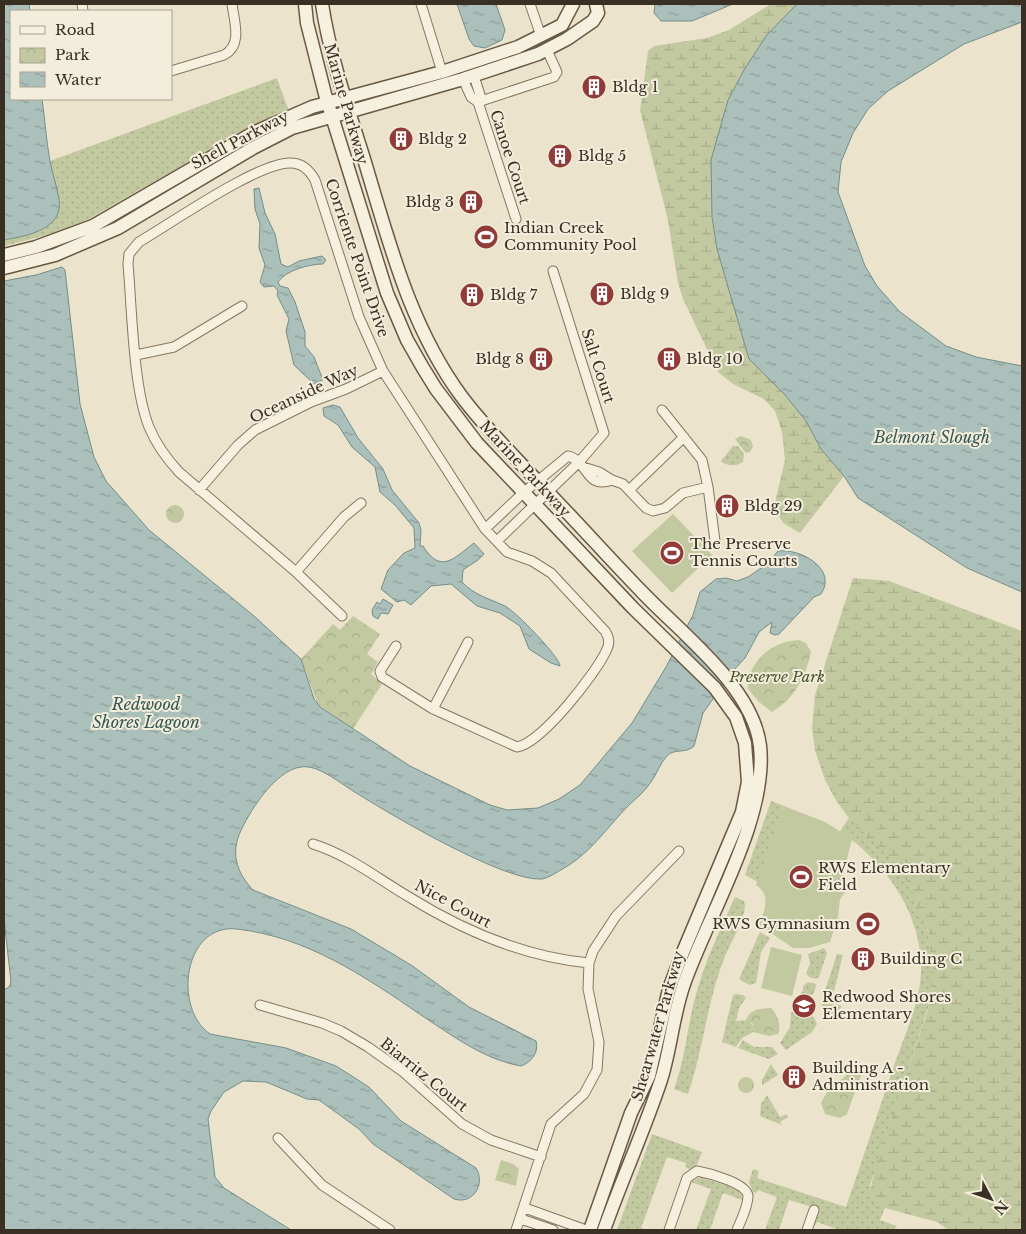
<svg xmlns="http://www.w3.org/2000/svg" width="1026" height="1234" viewBox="0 0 1026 1234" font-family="'Libre Baskerville',serif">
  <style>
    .grass { fill: url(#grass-dots) }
    .wetland { fill: url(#wetland-marsh) }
    .park { fill: url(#park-crowns) }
    .pitch { fill: #c2c9a0 }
    .water { fill: url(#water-ripples); stroke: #738e89 }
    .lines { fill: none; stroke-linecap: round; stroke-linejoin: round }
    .street-casing { stroke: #877761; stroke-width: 11 }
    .secondary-casing { stroke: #695844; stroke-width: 15 }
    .street { stroke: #f6f0df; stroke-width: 9 }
    .secondary { stroke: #f6f0df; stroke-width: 12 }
    .labels { text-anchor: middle; stroke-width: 4; stroke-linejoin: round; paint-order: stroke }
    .poi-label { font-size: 15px; fill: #392f23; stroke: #f3eddb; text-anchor: start }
    .street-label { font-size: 15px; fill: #392f23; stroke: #f3eddb }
    .park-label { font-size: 15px; font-style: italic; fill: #47532c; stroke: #f3eddb }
    .water-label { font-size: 16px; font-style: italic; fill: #345756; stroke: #f3eddb }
  </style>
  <defs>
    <pattern id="grass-dots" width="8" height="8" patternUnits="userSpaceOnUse" patternTransform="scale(1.25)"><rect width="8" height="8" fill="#c2c9a0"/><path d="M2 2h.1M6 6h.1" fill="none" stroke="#a7ad8a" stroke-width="1.8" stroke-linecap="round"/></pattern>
    <pattern id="wetland-marsh" width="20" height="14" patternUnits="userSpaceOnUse" patternTransform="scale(1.25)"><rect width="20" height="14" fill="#c2c9a0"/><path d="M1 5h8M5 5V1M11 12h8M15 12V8" fill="none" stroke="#a7ad8a"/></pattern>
    <pattern id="park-crowns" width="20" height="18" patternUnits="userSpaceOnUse" patternTransform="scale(1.25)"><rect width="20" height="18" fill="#c2c9a0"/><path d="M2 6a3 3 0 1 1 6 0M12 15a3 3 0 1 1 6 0" fill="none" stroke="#a7ad8a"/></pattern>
    <pattern id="water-ripples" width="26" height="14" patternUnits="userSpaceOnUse" patternTransform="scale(1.25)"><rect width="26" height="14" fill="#acc0bb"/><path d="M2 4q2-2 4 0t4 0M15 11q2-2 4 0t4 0" fill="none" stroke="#8d9c98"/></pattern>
  </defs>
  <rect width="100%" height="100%" fill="#ebe3cc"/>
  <path class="grass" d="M277,78L288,109L249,127L87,220L59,232L4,246V240C66,227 64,219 50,161Z
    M733,446H738L744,454L743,462C736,466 728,467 721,461Z
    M771,801L784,806L758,882L745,875Z
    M849,818C863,831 878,843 890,858C924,896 940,952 930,1002L870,1185C870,1194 877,1204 885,1208L880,1220L897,1226L894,1230H839L817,1222L812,1230L819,1209L789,1200L779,1230H765L777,1197L758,1190L756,1193L753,1192L749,1182L753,1169L759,1171L757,1178L846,1207C863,1158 879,1109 896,1060C907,1029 923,995 921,962C918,907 883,861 840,831Z
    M735,897L744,901C749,912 731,942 726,954C707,999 704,1048 688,1094L674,1089C685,1060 687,1028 695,998C704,963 720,930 735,897Z
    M760,932L770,938L761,952L756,983L749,985L739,979Z
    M824,948L827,953L819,977L816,979L809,977L806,973L810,964L808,954Z
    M837,954L843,955L831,1003L842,1006L836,1013L830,1014L824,1011L821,1003Z
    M808,982L816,984C815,995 810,999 800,1001L797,998L803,991V986Z
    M736,994L743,995L746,998L739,1008L736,1021L748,1020L754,1027L753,1032L742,1038L736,1047L722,1042L733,995Z
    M791,1012L812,1014L817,1024L812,1032L786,1050L780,1043L790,1027Z
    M743,1040L754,1047H772L778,1054L769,1059L738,1048Z
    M771,1064L778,1075L762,1085V1080Z
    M767,1095L780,1117L786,1114L788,1117L780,1122L782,1125L760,1116L761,1104Z
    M652,1134L702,1152L696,1167L689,1169L685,1166L686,1163L667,1157L641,1228L647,1230H617Z
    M700,1177L737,1189L742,1196V1200L723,1193L710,1230H696L711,1189L691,1182Z"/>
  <path class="wetland" d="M771,4H797L766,36L712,220L717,249L749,359L785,395L806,421L821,449L844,476L800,533L783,523L774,507L785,460L782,432L775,411L764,399L733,384L718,372L683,299L678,283L668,220L640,110L648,51L654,46L707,38L729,30Z
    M853,578L889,581L1022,631V1230H948L937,1222L885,1208L877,1203L870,1191L876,1164L928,1010L933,973L928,930L909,884L890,858L849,818L837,802L825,780L815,750L812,728L815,695Z"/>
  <path class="park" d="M741,436L751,440L753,446L750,452L746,453L735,439Z
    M166 514a9 9 0 1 1 18 0a9 9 0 1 1-18 0Z
    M353,616L380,634L367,654L378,662L371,674L382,684L353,729L318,705L301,659L333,624L340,630Z
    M799,640L806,643L811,652C805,678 795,698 772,712L759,702L748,689C748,660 773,641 799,640Z
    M771,1008C777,1013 782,1027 778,1034L769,1036L753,1032V1024L746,1020C751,1008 760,1009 771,1008Z
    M852,1070L862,1073L847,1114L840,1118L825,1114L821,1103L832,1083L842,1079Z
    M738 1085a8 8 0 1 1 16 0a8 8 0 1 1-16 0Z
    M501,1160L513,1164L519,1169L516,1186L495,1180Z"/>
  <path class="pitch" d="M673,514L712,555L672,593L632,551Z
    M784,806L825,822L852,839L840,887L846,891L840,899L838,917L830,942L809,948H793L759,925C764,912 772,895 756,885Z
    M771,947L802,955L792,996L761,988Z"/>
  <path class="water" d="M4,4H29L30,11H11V99H42C45,119 46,140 50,161C52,173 57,186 59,199C64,230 26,236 4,240Z
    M457,4H496L505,30L502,40L485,48L474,46L469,39Z
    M655,4H733L692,21H661L654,13Z
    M797,4H1022V22L964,44L888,91L868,109L853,133L841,162L838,192L865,266L877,286L899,311L946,346L976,357L1022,366V592L967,568L858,498L844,476L821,449L806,421L785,395L749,359L717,249L712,217L711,160L728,100L744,70L766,36Z
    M259,188L265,213L275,234L281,264L288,267L299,261L322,256L326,260L323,264C310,264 286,270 278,282L280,286L288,288L295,302L305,332V346L314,357L323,380L314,384L294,365L286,331L289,319L277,295L278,291L274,286L264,287L260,282L265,265L259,248L260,224L255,209L254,189Z
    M62,267L65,270L80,404L94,457L106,481L149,530L254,616L301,659L314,699L320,707L410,766L490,805L507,810L538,808L559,799L580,785L632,723L666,667L693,615L700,592L716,579L726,578L737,581L748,577L767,564L778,551C800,548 838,569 821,594L814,597L779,634L775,635L770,633L772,622L759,632L745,658L732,672L703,713L694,746C686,754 674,748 667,756C660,763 657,774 651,782C645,791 638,797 630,804C606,828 590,855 559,871C554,874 548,878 542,879C505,882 393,816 358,794C342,785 319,764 301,767C275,770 248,813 239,835C231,856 238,874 253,890L351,929L411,965L469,1007L536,1041C539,1052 532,1062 521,1066C483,1059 453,1036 421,1015C364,976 307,937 237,929C183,923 173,1009 210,1034L286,1048L336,1066L369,1087L401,1121L476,1168C486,1184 473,1205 454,1199L373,1144L359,1129L319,1100L307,1099L266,1082L243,1081L224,1092L211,1111L208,1119L215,1177L224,1188L291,1230H4V990L9,987L11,982L4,919V281L36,275Z
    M333,405L340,407L358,438L383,469L392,490L419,523L421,530L420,546H423C441,575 454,558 474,543L484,554L478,560L463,570L462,582C474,595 490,599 505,606C515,611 560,657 560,666L551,663L529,649L520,626L500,613L477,606L451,584L431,586L411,605L404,600L397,602L381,589L388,570L404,553L415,548L414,528L395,505L380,492L375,467L352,447L338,425L324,416L323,408Z
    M383,599L393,605L388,614L381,613L378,619L373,616L372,610L377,602L380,604Z"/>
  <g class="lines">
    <defs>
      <path id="street" d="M82,4L83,11
        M421,4L442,72
        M530,4L541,36
        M171,71L224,55C243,45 234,21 232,4
        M474,76L482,101
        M463,79L471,97L478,102L516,219
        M478,102L554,77L557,72L547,50
        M136,355L174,347L242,306
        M662,410L702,460L708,487L715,541
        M583,467L599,472L612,480L623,484L646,508L653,511L665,508L683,493L708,487
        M199,490L238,445L255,430L311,402L346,389L383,371
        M629,490L684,437
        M485,529L523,493L568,456C589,461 585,490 612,480
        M497,541L579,462L604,433L553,271
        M296,572L344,517L361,503
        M342,616L296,572L179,472C167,459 156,444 149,427C133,387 132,309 128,264L129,254L139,242C170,224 260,161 291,163C302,163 310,171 315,180L359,317L383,371L485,529L507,552L532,561L551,573L605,631C609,637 610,643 607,649C598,671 541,744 517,747L433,709L382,677L380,671L396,646
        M433,709L468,642
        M313,844C348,855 377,878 409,897C464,931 525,957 589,963
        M260,1005L322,1023L341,1031L368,1047L402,1071L462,1124L491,1140L541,1157
        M278,1138L322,1185L390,1230
        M525,1208L586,1230
        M521,1219L553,1230
        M516,1230L551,1124L584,1094L597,1070L599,1042L588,989L589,963L593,951L616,916L679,851
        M669,1230L687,1178L697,1171C708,1173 747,1183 748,1196C748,1207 741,1220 737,1230
        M807,1230L814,1210"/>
      <path id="secondary" d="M305,4L307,23L325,94L387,293L407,340L423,368L436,389L477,443L633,608L715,688L736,717L745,743L748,782L742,812L683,952L669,989L649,1076L631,1113L590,1230
        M322,4C330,57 348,108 364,159C389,242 410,327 462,397C486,429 515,457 542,486C576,521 609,558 643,593C682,634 753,687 760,746C768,819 708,915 684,984C673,1015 671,1048 661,1080C644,1131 622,1179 604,1230
        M4,255L36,247L93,226L255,132L312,107L442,72L518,47L562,25L573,4
        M4,268L55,255L118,228L253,148L292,128L463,79L538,54L567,39L593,21L598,13L596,4"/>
    </defs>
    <use href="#street" class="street-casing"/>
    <use href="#secondary" class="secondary-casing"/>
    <use href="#street" class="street"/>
    <use href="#secondary" class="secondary"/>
  </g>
  <defs>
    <symbol id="building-disc" viewBox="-11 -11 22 22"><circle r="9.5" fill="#903b37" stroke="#f3eddb"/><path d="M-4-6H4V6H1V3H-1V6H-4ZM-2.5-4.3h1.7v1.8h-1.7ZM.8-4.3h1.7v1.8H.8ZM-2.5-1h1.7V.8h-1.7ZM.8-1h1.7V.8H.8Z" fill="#fff"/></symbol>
    <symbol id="stadium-disc" viewBox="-11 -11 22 22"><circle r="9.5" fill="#903b37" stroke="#f3eddb"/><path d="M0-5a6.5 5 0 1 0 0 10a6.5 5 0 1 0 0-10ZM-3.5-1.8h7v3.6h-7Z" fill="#fff"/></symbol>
    <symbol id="school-disc" viewBox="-11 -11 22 22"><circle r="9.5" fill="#903b37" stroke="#f3eddb"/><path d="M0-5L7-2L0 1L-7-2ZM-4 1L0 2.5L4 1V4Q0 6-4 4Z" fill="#fff"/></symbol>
  </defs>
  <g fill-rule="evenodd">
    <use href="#building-disc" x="580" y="73" width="28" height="28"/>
    <use href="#building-disc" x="387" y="125" width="28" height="28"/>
    <use href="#building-disc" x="546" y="142" width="28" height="28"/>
    <use href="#building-disc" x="457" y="188" width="28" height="28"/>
    <use href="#stadium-disc" x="472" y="223" width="28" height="28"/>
    <use href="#building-disc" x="588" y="280" width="28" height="28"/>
    <use href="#building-disc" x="458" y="281" width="28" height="28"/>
    <use href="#building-disc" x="527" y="345" width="28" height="28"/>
    <use href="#building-disc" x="655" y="345" width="28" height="28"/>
    <use href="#building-disc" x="713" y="492" width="28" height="28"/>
    <use href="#stadium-disc" x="658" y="539" width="28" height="28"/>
    <use href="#stadium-disc" x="787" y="863" width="28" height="28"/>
    <use href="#stadium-disc" x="854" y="910" width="28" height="28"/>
    <use href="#building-disc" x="849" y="945" width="28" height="28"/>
    <use href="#school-disc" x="790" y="992" width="28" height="28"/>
    <use href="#building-disc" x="780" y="1063" width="28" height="28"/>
  </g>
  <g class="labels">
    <g class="poi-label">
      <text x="612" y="92">Bldg 1</text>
      <text x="418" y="144">Bldg 2</text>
      <text x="578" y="161">Bldg 5</text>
      <text x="454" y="207" text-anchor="end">Bldg 3</text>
      <text x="504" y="233">Indian Creek<tspan x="504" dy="17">Community Pool</tspan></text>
      <text x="620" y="299">Bldg 9</text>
      <text x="490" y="300">Bldg 7</text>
      <text x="524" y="364" text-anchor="end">Bldg 8</text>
      <text x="686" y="364">Bldg 10</text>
      <text x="744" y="511">Bldg 29</text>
      <text x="690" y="549">The Preserve<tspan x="690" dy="17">Tennis Courts</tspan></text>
      <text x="818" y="873">RWS Elementary<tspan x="818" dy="17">Field</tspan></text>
      <text x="850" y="929" text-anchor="end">RWS Gymnasium</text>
      <text x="880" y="964">Building C</text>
      <text x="822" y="1002">Redwood Shores<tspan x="822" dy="17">Elementary</tspan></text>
      <text x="812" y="1073">Building A -<tspan x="812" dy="17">Administration</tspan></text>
    </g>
    <g class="street-label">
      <text transform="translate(346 104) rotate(74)" y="5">Marine Parkway</text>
      <text transform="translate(240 140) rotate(-28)" y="5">Shell Parkway</text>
      <text transform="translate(510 157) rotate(72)" y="5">Canoe Court</text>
      <text transform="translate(357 258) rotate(71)" y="5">Corriente Point Drive</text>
      <text transform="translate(598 366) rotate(72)" y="5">Salt Court</text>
      <text transform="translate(304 394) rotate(-25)" y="5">Oceanside Way</text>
      <text transform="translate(525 469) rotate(47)" y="5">Marine Parkway</text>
      <text transform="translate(453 904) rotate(28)" y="5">Nice Court</text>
      <text transform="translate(658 1026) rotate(-74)" y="5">Shearwater Parkway</text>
      <text transform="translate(424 1075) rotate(39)" y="5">Biarritz Court</text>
    </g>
    <g class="park-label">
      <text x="777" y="682">Preserve Park</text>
    </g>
    <g class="water-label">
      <text x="932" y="443">Belmont Slough</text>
      <text x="146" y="710">Redwood<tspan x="146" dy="18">Shores Lagoon</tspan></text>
    </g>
  </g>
  <rect width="1026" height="1234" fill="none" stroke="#392f23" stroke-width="10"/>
  <rect x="10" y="10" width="162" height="90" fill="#f3eddb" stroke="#a9a191"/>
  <rect x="20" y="26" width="25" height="8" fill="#f6f0df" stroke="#a9a191"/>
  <text x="55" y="35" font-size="15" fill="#392f23">Road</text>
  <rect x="20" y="48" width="25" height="15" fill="url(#park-crowns)" stroke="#a9a191"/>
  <text x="55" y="60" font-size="15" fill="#392f23">Park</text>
  <rect x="20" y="72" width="25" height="15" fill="url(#water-ripples)" stroke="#a9a191"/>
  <text x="55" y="85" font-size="15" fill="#392f23">Water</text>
  <g transform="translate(991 1199) rotate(131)" stroke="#f3eddb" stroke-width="4" paint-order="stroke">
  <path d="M0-4L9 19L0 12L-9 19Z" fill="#392f23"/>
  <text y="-8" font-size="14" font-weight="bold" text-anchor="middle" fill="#392f23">N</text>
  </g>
</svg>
